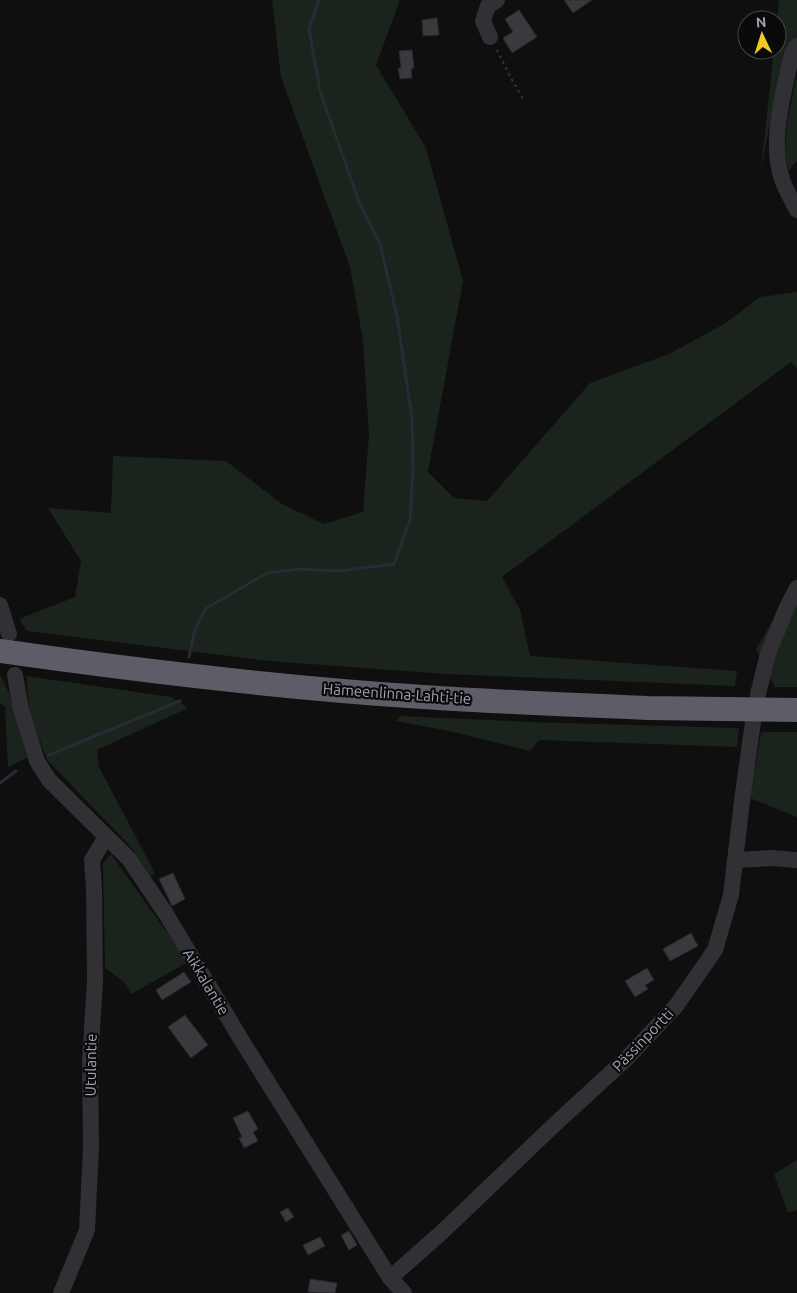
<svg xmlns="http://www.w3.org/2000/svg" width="797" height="1293" viewBox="0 0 797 1293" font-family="Ubuntu,sans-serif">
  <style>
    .green { fill: #1b231d }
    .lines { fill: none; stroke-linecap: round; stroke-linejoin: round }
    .stream { stroke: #262c34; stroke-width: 3 }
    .building { fill: #39393e; stroke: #29292c }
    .path { stroke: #36373c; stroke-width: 2; stroke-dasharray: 2.5 4; stroke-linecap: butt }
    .minor { stroke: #303035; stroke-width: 16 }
    .highway { stroke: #5c5d66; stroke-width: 24 }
    .labels { text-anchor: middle; stroke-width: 4.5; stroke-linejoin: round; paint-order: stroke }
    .street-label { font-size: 15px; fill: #a0a3b2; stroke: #0a0a0b }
  </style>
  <rect width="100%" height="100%" fill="#0f0f10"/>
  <path class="green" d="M272,0H400L376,65L426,148L463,281L428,472L454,498L487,501L590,383L669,354L726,323L760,297L797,292V369L791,362L502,577L520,610L530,656L737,671L735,686L445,674L270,661L27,631L19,619L75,597L81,561L48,508L111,513L113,456L226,461L282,504L324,524L363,512L369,434L363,341L350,267L281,77Z
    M779,0H797V40L784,52L761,169L774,50H777V21Z
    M797,75V161L788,171L785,150L787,122Z
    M797,580V687H775L756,649Z
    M0,675L12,699L27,758L8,767L5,707L0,703Z
    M26,676L171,697L188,708L97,750L99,767L155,873L150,877L132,848L48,761L30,716Z
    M400,716L529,722L739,728L737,747L539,740L530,751L449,731L396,721Z
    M761,732H797V817L750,798Z
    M111,854L188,962L131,994L124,982L105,968L103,863Z
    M797,1160V1210L788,1213L774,1174Z"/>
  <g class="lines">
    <path class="stream" d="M189,657L195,629L205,609L267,573L298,569L339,571L394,564L410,520L413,469L412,419L397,316L380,244L359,202L320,91L309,29L319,0
      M49,755L180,701
      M0,783L16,771"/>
  </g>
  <path class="building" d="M564,0H592L573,13Z
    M519,10L537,37L512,53L503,38L513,32L505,19Z
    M437,18L439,35L423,36L422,20Z
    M412,50L414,68L411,69L412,78L400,79L398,68H401L399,51Z
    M173,873L185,899L172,906L159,879Z
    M691,933L698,946L670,961L663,949Z
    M647,968L654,980L645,985L648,989L635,997L625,981Z
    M184,972L191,982L162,1000L156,990Z
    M185,1015L208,1045L191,1058L168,1027Z
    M248,1111L258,1129L253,1132L258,1141L244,1148L239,1138L242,1137L233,1118Z
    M288,1208L294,1217L286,1222L280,1212Z
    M349,1231L357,1245L349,1250L341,1235Z
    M320,1237L325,1246L308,1255L303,1245Z
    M310,1279L337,1283L335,1293L308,1292Z"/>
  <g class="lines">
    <path class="path" d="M497,50L511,78L524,101"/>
    <path class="minor" d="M490,37L483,21L488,6L497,0
      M797,46L792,53C784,93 768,143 783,182C787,192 792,201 797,210
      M0,605L9,634
      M15,675L21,709L37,761L49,780L129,859L166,914L242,1041L390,1278L404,1293
      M758,694L768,654L787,607L797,588
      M736,860L771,858L797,860
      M390,1278L441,1233L553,1126L627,1058L676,1006L715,950L731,895L742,801L753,722
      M61,1293L87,1230L91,1147L90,1061L95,982L94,888L92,860L106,837"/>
    <path class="highway" d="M0,651C141,671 282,688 423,697C498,702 573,705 648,708C698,709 747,709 797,710"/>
  </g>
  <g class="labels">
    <g class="street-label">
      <text transform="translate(397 694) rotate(4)" y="5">Hämeenlinna-Lahti-tie</text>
      <text transform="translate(206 982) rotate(59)" y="5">Aikkalantie</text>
      <text transform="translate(643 1040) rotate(-46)" y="5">Pässinportti</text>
      <text transform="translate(91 1065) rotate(-89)" y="5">Utulantie</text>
    </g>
  </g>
  <g transform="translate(762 35) rotate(356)"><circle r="24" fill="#0a0a0b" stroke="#46474e"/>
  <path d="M0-4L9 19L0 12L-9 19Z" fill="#f3c925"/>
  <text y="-8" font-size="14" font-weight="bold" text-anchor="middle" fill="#a0a3b2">N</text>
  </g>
</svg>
